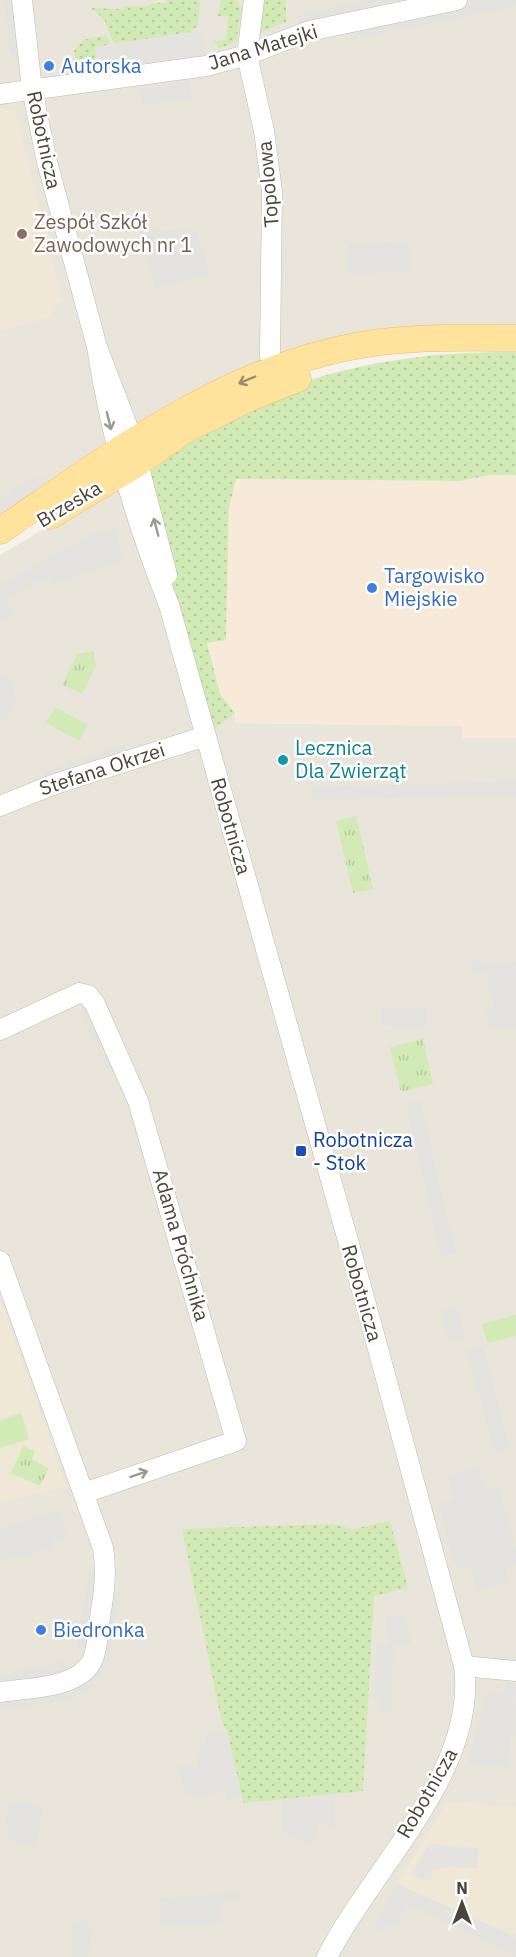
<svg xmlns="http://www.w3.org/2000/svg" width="516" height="1957" viewBox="0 0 516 1957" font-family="'IBM Plex Sans',sans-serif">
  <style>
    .residential { fill: #eae5da }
    .commercial { fill: #f7ead8 }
    .education { fill: #efe8d6 }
    .grass { fill: url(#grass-dots) }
    .park { fill: url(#park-tufts) }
    .pitch { fill: #d2eab5 }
    .parking { fill: #e5e3e0 }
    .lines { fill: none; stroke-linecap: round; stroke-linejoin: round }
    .minor-casing { stroke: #c2bbae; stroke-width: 21 }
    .major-casing { stroke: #e6c16a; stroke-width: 27 }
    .minor { stroke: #fff; stroke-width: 20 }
    .major { stroke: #ffe39c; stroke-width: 26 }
    .oneway { stroke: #9c8c66 }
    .oneway2 { stroke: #9c9892 }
    .shop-dot { fill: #3f7fe0; stroke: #fff; stroke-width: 2 }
    .education-dot { fill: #8d6e63; stroke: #fff; stroke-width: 2 }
    .culture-dot { fill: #0f9aa8; stroke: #fff; stroke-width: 2 }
    .transit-dot { fill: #1a4fb4; stroke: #fff; stroke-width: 2 }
    .labels { text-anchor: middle; stroke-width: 5; stroke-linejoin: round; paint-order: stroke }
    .street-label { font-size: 20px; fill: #4b4439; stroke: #fff }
    .shop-label { font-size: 20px; fill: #366cbe; stroke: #fff; text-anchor: start }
    .education-label { font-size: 20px; fill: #785e54; stroke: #fff; text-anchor: start }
    .culture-label { font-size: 20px; fill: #0d838f; stroke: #fff; text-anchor: start }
    .transit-label { font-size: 20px; fill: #164399; stroke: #fff; text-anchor: start }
  </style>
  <defs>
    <pattern id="grass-dots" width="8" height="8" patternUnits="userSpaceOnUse" patternTransform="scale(1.5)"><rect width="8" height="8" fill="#d2eab5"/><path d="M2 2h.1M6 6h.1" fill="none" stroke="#b6ca9c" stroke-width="1.8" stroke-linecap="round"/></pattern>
    <pattern id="park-tufts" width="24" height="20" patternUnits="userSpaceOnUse" patternTransform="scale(1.5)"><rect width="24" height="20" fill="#d2eab5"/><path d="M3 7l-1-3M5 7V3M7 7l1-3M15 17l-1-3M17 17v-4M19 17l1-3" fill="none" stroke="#b6ca9c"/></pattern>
  </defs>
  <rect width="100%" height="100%" fill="#f6f3ec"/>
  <path class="residential" d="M0,0H516V327L355,338L0,523Z
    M133,476L206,736L235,713V723L462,726V738H516V1957H0V555Z"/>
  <path class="commercial" d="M489,475H516V738H462V726L235,723V713L220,694L207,642L226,640L229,507L236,479L461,481Z"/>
  <path class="education" d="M0,107L15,111L62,302L52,304L54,316L0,331Z
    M0,1301L66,1487L0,1502Z
    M448,1801L516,1807V1934H509L397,1884Z"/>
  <path class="grass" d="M166,0H200L198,25L191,32L114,44L104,19L91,8L123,9L124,6H149L150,3H166Z
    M221,0H235L242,8L236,42L218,49L214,41L226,40L228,16H218Z
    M260,0H286V22L255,35Z
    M107,35L110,44L95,47L98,66L83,72L77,67L74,51L83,40Z
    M516,352V475H489L461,481L236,479L229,508L226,640L207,643L220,694L235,713L206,736L133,476C162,458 190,441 219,423C231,415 244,405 258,399C340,364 427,351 516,352Z
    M390,1521L408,1588L374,1596L363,1791L243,1803L227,1731L221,1719L182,1529L332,1524L353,1529Z"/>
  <path class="park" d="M93,651L96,665L82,694L62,685L77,654Z
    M356,816L373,889L353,893L336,821Z
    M423,1039L433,1084L401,1092L390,1047Z
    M23,1446L35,1451L32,1460L49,1468L40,1486L11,1473Z"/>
  <path class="pitch" d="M55,707L88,725L79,741L46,723Z
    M516,1315V1336L488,1343L482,1324Z
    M21,1413L29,1439L0,1448V1420Z"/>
  <path class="parking" d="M4,0H15L20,54L10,55Z
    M364,0H516V6L351,40L348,24L303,34L297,16Z
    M201,31L205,56L100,81L95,47Z
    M188,75L192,98L142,106L139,83Z
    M139,229L197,231L209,273L156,289Z
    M409,241L410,272L348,274L347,244Z
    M33,478L50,479L0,514V499Z
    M115,530L123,560L54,585L48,576L7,599L13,614L0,621V585L95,533Z
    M7,676L18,701L8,717L0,722V679Z
    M125,744L130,759L47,787L41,773Z
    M516,781V795L311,800V787Z
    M472,961L516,962V1027H490L485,1009H493V993L487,992L488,971H471Z
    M95,1004L125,1070L111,1076L81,1010Z
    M381,1008H427V1027L381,1026Z
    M420,1101L456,1253L441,1256L406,1104Z
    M457,1307L465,1339L449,1343L442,1311Z
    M483,1347L510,1448L494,1452L467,1350Z
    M478,1468L485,1489L499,1486L516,1550V1565L506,1568L509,1582L477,1590L470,1566L456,1569L438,1504L453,1500L448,1476Z
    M59,1511L68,1540L59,1543L54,1538V1548L0,1562V1528Z
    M89,1571L106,1572L105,1588L121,1590L108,1664L93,1684L84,1671L95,1651L77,1649Z
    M403,1614L412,1644L394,1646L391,1712L380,1710L381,1699H373L376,1645H388L385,1617Z
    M65,1659L73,1678L80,1674L90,1688L69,1699L0,1711V1674L50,1666Z
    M506,1682L516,1683L515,1735H510L508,1766L468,1764L487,1693L504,1695Z
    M227,1731L242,1797L227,1800L225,1791L201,1795L185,1793L178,1766L198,1767L200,1741L206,1742V1734Z
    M335,1794V1829L321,1821L312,1844L283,1833L282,1800Z
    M23,1803L43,1808L35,1847L6,1838L9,1826L5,1824L9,1804Z
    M429,1844L478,1848L477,1868L447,1867L431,1870V1880H423L411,1874Z
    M397,1884L509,1934L516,1938V1955L407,1904L398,1922L380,1930L374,1927Z
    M240,1893L241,1900L220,1902L221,1923L161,1926L159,1898Z
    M86,1918L92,1928L88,1957H73L72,1923Z"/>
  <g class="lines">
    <defs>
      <path id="minor" d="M22,0L32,89L47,162L97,347L130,433L167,575
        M254,0L247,55L264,131L272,191L270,355L273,370
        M0,94L206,66L247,55L309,31L457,0
        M97,347C111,438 135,519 169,605L365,1301L464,1666C478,1771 372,1868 327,1957
        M0,806L55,784L206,736
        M0,1030L79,993L88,995L95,1004L138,1101L236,1441L84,1493
        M0,1261L103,1548C107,1572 104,1594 100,1617C98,1631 98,1646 93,1659C80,1689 27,1688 0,1692
        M464,1666L516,1671"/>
      <path id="major" d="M50,516L138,463L187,429L252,397L298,379
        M0,531C111,455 226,368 361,345C412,336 465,338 516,338"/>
    </defs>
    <use href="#minor" class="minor-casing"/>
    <use href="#major" class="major-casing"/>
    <use href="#minor" class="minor"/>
    <use href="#major" class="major"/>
  </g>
  <defs><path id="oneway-shaft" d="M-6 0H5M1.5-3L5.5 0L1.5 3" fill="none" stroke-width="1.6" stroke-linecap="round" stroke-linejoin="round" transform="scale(1.5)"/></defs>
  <use class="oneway" href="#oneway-shaft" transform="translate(247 380) rotate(157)"/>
  <g class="oneway2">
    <use href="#oneway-shaft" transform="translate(109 421) rotate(76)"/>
    <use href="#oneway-shaft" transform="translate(156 527) rotate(-105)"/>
    <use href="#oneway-shaft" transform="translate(139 1474) rotate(-19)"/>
  </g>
  <g class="shop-dot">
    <circle cx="49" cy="66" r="6"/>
    <circle cx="372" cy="588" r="6"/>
    <circle cx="41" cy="1630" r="6"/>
  </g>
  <circle class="education-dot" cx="22" cy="234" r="6"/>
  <circle class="culture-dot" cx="283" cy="760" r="6"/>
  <rect class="transit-dot" x="295" y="1145" width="12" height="12" rx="3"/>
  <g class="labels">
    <g class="street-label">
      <text transform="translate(263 47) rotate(-17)" y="7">Jana Matejki</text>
      <text transform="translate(44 140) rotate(78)" y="7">Robotnicza</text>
      <text transform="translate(268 184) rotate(-95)" y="7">Topolowa</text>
      <text transform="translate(69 504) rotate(-31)" y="7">Brzeska</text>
      <text transform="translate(102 769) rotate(-18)" y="7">Stefana Okrzei</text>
      <text transform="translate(231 826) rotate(74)" y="7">Robotnicza</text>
      <text transform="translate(181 1245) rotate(74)" y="7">Adama Próchnika</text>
      <text transform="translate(362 1293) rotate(74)" y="7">Robotnicza</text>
      <text transform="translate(427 1793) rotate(-60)" y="7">Robotnicza</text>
    </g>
    <g class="shop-label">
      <text x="61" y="73">Autorska</text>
      <text x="384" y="583">Targowisko<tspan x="384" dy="23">Miejskie</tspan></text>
      <text x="53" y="1637">Biedronka</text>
    </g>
    <g class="education-label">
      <text x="34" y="229">Zespół Szkół<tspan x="34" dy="23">Zawodowych nr 1</tspan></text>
    </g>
    <g class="culture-label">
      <text x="295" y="755">Lecznica<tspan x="295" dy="23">Dla Zwierząt</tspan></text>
    </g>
    <g class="transit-label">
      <text x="313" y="1147">Robotnicza<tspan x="313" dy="23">- Stok</tspan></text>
    </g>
  </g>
  <g transform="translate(462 1903)" stroke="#ffffff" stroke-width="4.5" paint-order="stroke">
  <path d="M0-4.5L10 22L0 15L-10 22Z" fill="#4b4439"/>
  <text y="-9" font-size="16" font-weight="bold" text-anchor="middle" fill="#4b4439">N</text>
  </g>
</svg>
